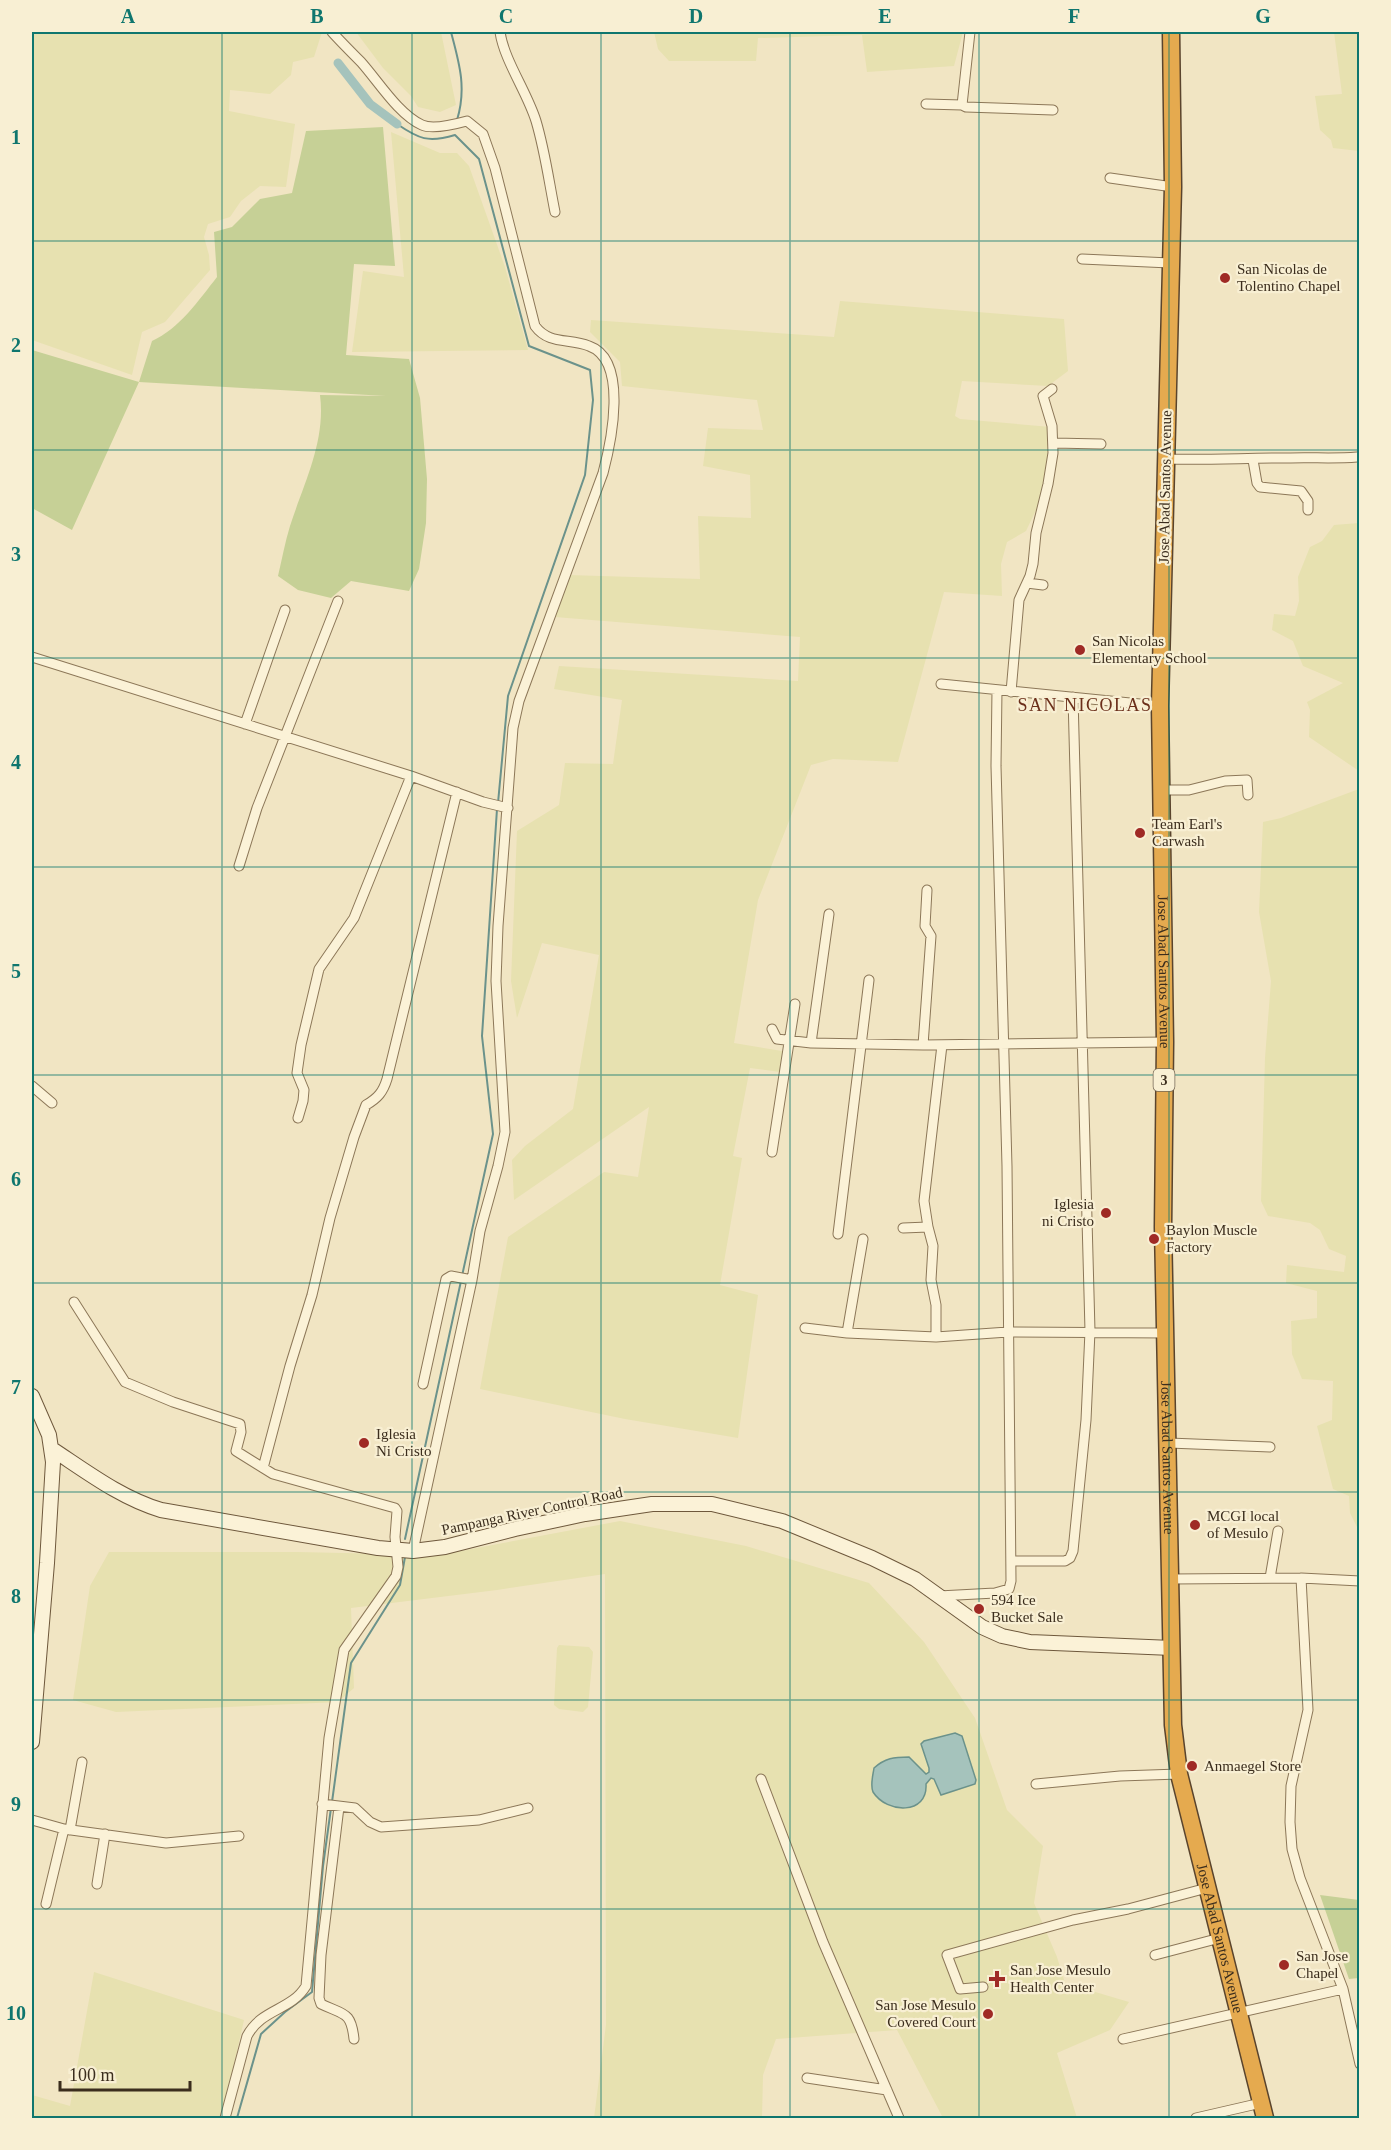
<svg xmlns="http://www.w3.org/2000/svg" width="1391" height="2150" viewBox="0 0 1391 2150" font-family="'Times New Roman',serif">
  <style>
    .farmland { fill: #e7e1b0 }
    .green { fill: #c6d096 }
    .water { fill: #a5c3bc; stroke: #6b928b; stroke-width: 1.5 }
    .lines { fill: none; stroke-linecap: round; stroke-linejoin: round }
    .stream { stroke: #6b928b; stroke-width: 2 }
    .canal { stroke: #a5c3bc; stroke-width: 9 }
    .street-casing { stroke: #8c7758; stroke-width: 11 }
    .secondary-casing { stroke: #6e583c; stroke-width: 16 }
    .highway-casing { stroke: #5a442d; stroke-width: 19 }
    .street { stroke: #fbf2d7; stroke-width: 9 }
    .secondary { stroke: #fbf2d7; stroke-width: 14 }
    .highway { stroke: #e5aa4f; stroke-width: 16 }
    .grid { fill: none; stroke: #0f766e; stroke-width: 1.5; stroke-opacity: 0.55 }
    .poi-dot { fill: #9f2a25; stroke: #f8efd3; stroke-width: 2 }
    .labels { text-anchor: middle; stroke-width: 4.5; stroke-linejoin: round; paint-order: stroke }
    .shield { fill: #f8efd3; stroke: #746754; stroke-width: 1.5 }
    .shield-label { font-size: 14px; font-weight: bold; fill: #3b2d1d }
    .poi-label { font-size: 15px; fill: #3b2d1d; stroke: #f8efd3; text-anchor: start }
    .street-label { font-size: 15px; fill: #3b2d1d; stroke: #f8efd3 }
    .quarter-label { font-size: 18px; letter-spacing: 1.5px; fill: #6b2f1a; stroke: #f8efd3 }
    .neatline { fill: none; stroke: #0f766e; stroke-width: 2 }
    .grid-label { font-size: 20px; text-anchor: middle; font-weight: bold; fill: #0f766e }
  </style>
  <rect width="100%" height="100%" fill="#f1e5c3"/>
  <path class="farmland" d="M32,32H322L314,57L293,62L291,75L270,94L230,90L229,111L295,124L286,187L260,186L241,201L230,217L208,224L204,237L209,255L210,270L165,322L142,332L132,375L32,340Z
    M356,32H441L456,105L440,112L418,107L411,96L383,68Z
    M654,32H963L954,66L867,72L862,35L758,38L756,61H669L658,49Z
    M1334,32H1359V151L1333,148L1331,140L1320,130L1315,96L1342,94Z
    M391,132L440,153H457L469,166L505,267L528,350L352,352L363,271L404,277Z
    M840,301L1064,319L1068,371L1048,386L962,381L955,416L960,419L1051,427L1057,466L1026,531L1007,542L1001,564L1002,596L944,592L898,762L833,759L811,765L758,900L734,1043L782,1051L780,1072L750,1068L733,1156L742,1158L720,1285L758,1295L738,1438L625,1419L480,1389L508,1237L604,1172L638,1177L649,1107L514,1200L512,1160L525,1146L573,1109L599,955L542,943L517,1018L511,981L517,831L559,805L565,763L613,764L622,700L554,689L559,666L798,681L800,637L555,617L568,575L700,579L698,516L751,518L750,475L703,466L708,428L763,430L757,400L622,386L620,362L590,332L591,320L834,337Z
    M1359,523H1360L1359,771L1309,737L1310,710L1307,702L1343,683L1303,666L1293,641L1272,630L1274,614L1295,616L1299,601L1298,577L1310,547L1322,541L1334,525Z
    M1359,784V1531L1350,1513L1349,1496L1333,1489L1317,1426L1332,1420L1333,1381L1302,1379L1292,1354L1291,1321L1317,1318V1291L1286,1283L1287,1265L1344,1272L1346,1256L1329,1249L1320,1230L1310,1223L1268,1216L1261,1201L1265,1058L1271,981L1259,912L1263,822L1281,818L1359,789Z
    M620,1521L746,1546L869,1583L924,1642L975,1718L1007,1810L1043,1846L1034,1903L1057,1957L1065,1983L1129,2002L1110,2030L1057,2053L1077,2118H943L897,2030L776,2039L763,2075L762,2118H594L606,2025L605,1574L497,1590L351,1608L354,1688L338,1702L116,1712L73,1700L90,1586L109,1552H297L439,1555Z
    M559,1645L589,1647L593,1652L588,1707L583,1712L559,1709L554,1705L557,1648Z
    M94,1972L244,2020L222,2118H32V2095L70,2106Z"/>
  <path class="green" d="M383,127L395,266L354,264L346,355L409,359L420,398L427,479L426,523L419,569L409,591L351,581L331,598L298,590L278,576C282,559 285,542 290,526C304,483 326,441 320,395L386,396L139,382L72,530L32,508V350L139,382L152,341C179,329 199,300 217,277L214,232L232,227L260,199L292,193L306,131Z
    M1320,1895L1359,1900V1978L1349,1979Z"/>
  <path class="water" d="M955,1733L962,1736L976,1780L975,1784L941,1795L934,1779L931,1778L926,1784C928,1815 887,1814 873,1792C870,1785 873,1775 874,1768C885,1758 894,1757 909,1757L926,1774L929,1772V1768L921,1744L924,1741Z"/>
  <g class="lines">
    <path class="stream" d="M451,32C459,62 467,88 457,120
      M397,124C419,139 428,143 455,135L479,159L529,346L590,370L593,400L585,475L508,696L498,803
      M462,1276L493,1134L482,1036L497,809
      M405,1539L461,1281
      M332,1802L351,1663L400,1585L405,1557
      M237,2118L261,2034L285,2012L312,1992L323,1866L331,1808"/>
    <path class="canal" d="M338,63L370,104L397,124"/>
    <defs>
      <path id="street" d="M332,32C341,42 351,52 361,62C378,81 399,115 422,125C433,130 456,124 467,121L483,134L495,168L535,326C549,345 569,338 589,346C629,360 611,443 603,473L519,701L513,728L498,926L496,981L505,1132L498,1166L480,1231L472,1280L413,1551
        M500,32C504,60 527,92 536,121C545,151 549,182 555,212
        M970,32L962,105L966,107L1053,110
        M926,104L962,105
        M1110,178L1173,187
        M1082,259L1170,263
        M1054,443L1101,444
        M1166,459C1206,460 1247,458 1287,458C1311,457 1333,459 1357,457
        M1253,460L1257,483L1260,487L1301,491L1308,501V510
        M1027,583L1043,585
        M32,657L411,776L483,802L508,808
        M941,684L1160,706
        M1011,692L1019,600L1030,576L1033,564L1036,533L1048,484L1053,453L1052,426L1043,396L1052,389
        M245,724L285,610
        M1162,790H1189L1225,781L1247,780L1248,795
        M239,866L257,808L338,601
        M772,1029L777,1039L811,1043L923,1045L1165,1042
        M811,1043L829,914
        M923,1045L931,936L925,926L927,890
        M32,1086L52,1103
        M298,1118L303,1101L304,1090L297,1073L301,1045L319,969L354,918L411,776
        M772,1152L795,1004
        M928,1227L924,1201L942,1045
        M903,1228L928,1227L933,1246L931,1280L936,1305V1337
        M838,1234L869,980
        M74,1302L125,1382L173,1402L240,1424L241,1432L236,1451L273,1474L395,1508L397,1511L395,1537L398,1567L396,1576L344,1650L329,1738L306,1986C291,2011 262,2008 247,2036L225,2118
        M805,1328L847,1333L936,1337L1008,1332L1166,1333
        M847,1333L863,1239
        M423,1384L446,1279L451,1276L472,1280
        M1169,1443L1270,1447
        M263,1468L290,1366L312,1295L330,1218L354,1137L366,1105C378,1098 383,1092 387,1079L457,792
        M1011,1561H1065L1070,1558L1073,1551L1086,1420L1090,1331L1073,697
        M1270,1578L1278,1531
        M1301,1578L1308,1710L1291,1786L1290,1822L1292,1849L1300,1878L1343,1989L1360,2064
        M1171,1579L1301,1578L1360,1581
        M939,1596L995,1593L1009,1589L1011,1581L1007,1166L996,766L997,690
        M761,1779L823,1942L899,2118
        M1036,1784L1120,1776L1179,1774
        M322,1804L355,1808L370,1822L381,1827L479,1820L528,1808
        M339,1807L321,1955L319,1998L321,2004C344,2015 351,2011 354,2039
        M32,1820L64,1829L166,1843L239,1836
        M70,1830L82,1762
        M97,1884L105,1834
        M46,1904L64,1829
        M1155,1955L1220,1938
        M983,1987L960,1989L947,1955L1073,1920L1128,1909L1207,1888
        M1123,2039L1343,1989
        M807,2078L887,2090
        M1196,2118L1261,2103"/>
      <path id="secondary" d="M32,1396L49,1435L53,1462L47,1563L32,1742
        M52,1449C87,1472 121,1498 161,1510L378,1548L413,1551L445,1547L515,1529L585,1514L652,1504H712L782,1521L872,1558L915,1579L982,1627L1002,1636L1030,1642L1172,1648"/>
      <g id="highway">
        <path id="s1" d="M1171,32L1173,187L1160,706L1165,1042L1163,1227L1173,1725L1179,1774L1265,2118"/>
      </g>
    </defs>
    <use href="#street" class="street-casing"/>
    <use href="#secondary" class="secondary-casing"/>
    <use href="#highway" class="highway-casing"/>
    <use href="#street" class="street"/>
    <use href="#secondary" class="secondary"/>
    <use href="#highway" class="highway"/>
  </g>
  <path class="grid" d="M222,32V2118M412,32V2118M601,32V2118M790,32V2118M979,32V2118M1169,32V2118M32,241H1360M32,450H1360M32,658H1360M32,867H1360M32,1075H1360M32,1283H1360M32,1492H1360M32,1700H1360M32,1909H1360"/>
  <g class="poi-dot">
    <circle cx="1225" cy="278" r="6"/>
    <circle cx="1080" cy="650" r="6"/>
    <circle cx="1140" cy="833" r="6"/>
    <circle cx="1106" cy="1213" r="6"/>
    <circle cx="1154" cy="1239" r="6"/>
    <circle cx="364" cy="1443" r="6"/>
    <circle cx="1195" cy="1525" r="6"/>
    <circle cx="979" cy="1609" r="6"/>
    <circle cx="1192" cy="1766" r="6"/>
    <circle cx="1284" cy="1965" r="6"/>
    <path d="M994 1970h6v6h6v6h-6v6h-6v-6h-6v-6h6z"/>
    <circle cx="988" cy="2014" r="6"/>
  </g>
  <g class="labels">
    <rect class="shield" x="1153.5" y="1069" width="21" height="22" rx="4.5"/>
    <g class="shield-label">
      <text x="1164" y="1085">3</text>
    </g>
    <g class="poi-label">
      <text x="1237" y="274">San Nicolas de<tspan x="1237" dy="17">Tolentino Chapel</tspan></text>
      <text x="1092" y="646">San Nicolas<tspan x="1092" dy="17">Elementary School</tspan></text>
      <text x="1152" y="829">Team Earl's<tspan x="1152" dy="17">Carwash</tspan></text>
      <text x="1094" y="1209" text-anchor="end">Iglesia<tspan x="1094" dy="17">ni Cristo</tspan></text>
      <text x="1166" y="1235">Baylon Muscle<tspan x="1166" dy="17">Factory</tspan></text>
      <text x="376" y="1439">Iglesia<tspan x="376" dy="17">Ni Cristo</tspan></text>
      <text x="1207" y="1521">MCGI local<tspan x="1207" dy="17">of Mesulo</tspan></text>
      <text x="991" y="1605">594 Ice<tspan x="991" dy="17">Bucket Sale</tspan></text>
      <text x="1204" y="1771">Anmaegel Store</text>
      <text x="1296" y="1961">San Jose<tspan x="1296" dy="17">Chapel</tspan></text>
      <text x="1010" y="1975">San Jose Mesulo<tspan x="1010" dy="17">Health Center</tspan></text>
      <text x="976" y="2010" text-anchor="end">San Jose Mesulo<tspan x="976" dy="17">Covered Court</tspan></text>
    </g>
    <g class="street-label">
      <text transform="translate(1165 487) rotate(-89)" y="5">Jose Abad Santos Avenue</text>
      <text dy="5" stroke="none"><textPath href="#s1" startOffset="940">Jose Abad Santos Avenue</textPath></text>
      <text dy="5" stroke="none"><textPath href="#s1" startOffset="1426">Jose Abad Santos Avenue</textPath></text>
      <text transform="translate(532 1511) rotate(-12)" y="5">Pampanga River Control Road</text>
      <text dy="5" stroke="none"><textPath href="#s1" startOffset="1912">Jose Abad Santos Avenue</textPath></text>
    </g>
    <g class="quarter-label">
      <text x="1085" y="711">SAN NICOLAS</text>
    </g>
  </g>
  <rect width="1391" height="2150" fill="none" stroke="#f8efd3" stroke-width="66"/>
  <path d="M60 2081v9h130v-9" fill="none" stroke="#3b2d1d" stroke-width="3"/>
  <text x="69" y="2081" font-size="18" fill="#3b2d1d" stroke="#f8efd3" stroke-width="4.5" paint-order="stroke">100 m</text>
  <rect x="33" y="33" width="1325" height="2084" class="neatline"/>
  <g class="grid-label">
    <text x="128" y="23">A</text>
    <text x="317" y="23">B</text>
    <text x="506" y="23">C</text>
    <text x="696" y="23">D</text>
    <text x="885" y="23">E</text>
    <text x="1074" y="23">F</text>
    <text x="1263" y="23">G</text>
    <text x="16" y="144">1</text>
    <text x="16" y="352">2</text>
    <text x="16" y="561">3</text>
    <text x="16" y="769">4</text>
    <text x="16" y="978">5</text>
    <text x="16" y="1186">6</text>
    <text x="16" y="1394">7</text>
    <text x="16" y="1603">8</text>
    <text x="16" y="1811">9</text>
    <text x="16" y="2020">10</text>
  </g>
</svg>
